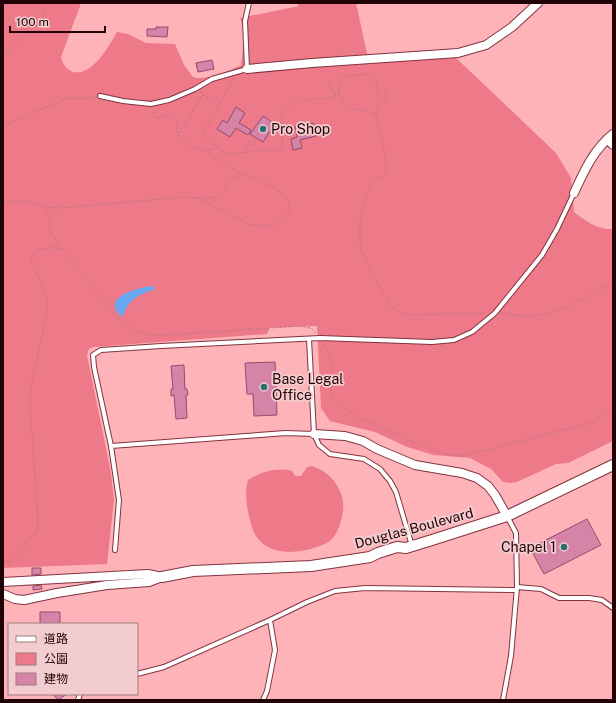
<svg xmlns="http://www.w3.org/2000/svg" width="616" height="703" viewBox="0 0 616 703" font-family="'Public Sans','Noto Sans JP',sans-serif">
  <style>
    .green { fill: #ee7988 }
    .water { fill: #69a7f0 }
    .building { fill: #d583a6; stroke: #964a6c }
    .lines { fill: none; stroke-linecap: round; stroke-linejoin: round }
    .service-casing { stroke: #82333f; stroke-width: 6 }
    .minor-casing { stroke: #82333f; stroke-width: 10 }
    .tertiary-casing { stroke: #82333f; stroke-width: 12 }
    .path { stroke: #b5797e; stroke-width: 1; stroke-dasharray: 2 2; stroke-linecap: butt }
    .service { stroke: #fff; stroke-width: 4 }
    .minor { stroke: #fff; stroke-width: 8 }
    .tertiary { stroke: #fff; stroke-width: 10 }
    .poi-dot { fill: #26706f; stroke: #f3cccf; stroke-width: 1.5 }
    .labels { text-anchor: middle; stroke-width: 3.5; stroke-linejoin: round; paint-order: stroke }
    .poi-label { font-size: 14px; fill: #210307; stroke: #f3cccf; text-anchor: start }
    .street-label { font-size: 14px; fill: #210307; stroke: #f3cccf }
  </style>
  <rect width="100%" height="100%" fill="#feb3b9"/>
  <path class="green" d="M3,3H80V6L61,57C65,74 80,77 92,66C103,57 110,44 117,32L128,34L146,43L175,44L184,65L193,77C206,81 229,71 241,65C243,51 246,32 240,18L299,6L296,3H356L369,62L454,56L556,153L571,178L574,212C586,221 597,230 613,229V441L568,463L556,464L517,482L510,483L503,482L491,469L470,458L434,455L407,447L375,432L330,421L321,408L317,326L270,328L267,334L93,347L89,349L87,355L111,473L114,500L107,564L3,568Z
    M312,466C327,471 338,482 342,497C346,508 340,532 331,540C328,543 322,545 317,547C300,553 274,556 260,541C253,534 251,525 249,516C246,504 245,491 248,480C260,472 277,467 292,471L295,476H301L307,467Z"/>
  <path class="water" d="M153,286L154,290C140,293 127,301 123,316H121C100,297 139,287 153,286Z"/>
  <path class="building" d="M156,27H168L167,37L147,36V29H156Z
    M212,60L214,69L198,72L196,63Z
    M236,107L245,113L239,123L251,130L248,135L236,128L230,137L217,129L223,120L227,123Z
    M263,116L275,124L263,142L250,134Z
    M313,123L316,136L300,140L302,148L293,150L291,139L297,137L295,127Z
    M275,362L277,415L254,416L253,394H247L245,363Z
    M184,365L185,389H187L188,395H186L187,418L176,419L174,395L171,396V389H173L171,366Z
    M587,519L601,545L544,574L530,548Z
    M32,568H41V574L32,575Z
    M41,585L42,589L33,590V586Z
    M40,612H60V624H40Z
    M53,694H67L58,700Z"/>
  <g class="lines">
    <defs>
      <path id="service" d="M100,96L123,101L151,104L169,100L195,89L212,79L247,69L245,21L249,3
        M309,339L314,434L319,445L330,454L364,459L380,469L390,481L396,492L412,546
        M111,446L286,433L314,434
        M115,550L119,500L111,446L94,367L93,355L101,350L161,346L320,338L432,342L454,340L472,332L495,313L542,255L557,229L574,193
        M517,587L541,589L559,598H589L602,600L613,608
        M137,674L164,667L270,620L307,602L335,591L365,588L517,590
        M78,700L80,694
        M263,700L267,691L275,650L270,620
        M503,700L511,656L517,587L516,533L507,516"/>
      <path id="minor" d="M247,69L312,63L458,53L486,45L512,27L538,3
        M607,139L613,145
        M574,193C584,171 594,149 613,134
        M314,434L345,436L363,441L377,449L415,465L462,473L477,478L488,486L495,495L507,516
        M3,582L148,574L162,577
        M3,594L15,599L24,600L57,593L107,585L149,582L162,577"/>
      <path id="tertiary" d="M162,577L193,571L311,566L370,557L378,553L397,547L406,548L432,540L507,516L613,465"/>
    </defs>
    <use href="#service" class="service-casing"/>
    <use href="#minor" class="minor-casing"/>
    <use href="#tertiary" class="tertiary-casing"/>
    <path class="path" d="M3,55L38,24L47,3
      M234,78L204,132L208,140L220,149L229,154L256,151L282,150L283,148C282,129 274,112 297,102C302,100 307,99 312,99C320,98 327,100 334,96
      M329,80L331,83L333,94L335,95L338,94L339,85L344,78C351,76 368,71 374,78C378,82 379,102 378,108C377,111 375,113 376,117C379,133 391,162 384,177L375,178L373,180L366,195L360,218V243L361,250L370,271L392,307L405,315L486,313
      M376,81C385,84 389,91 386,99L378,107
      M200,92L218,105
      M339,94L348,108C358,111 367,107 375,116
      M3,126L34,112L69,98H95
      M178,136L203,94
      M249 141a3 3 0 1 1 6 0a3 3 0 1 1-6 0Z
      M204,151L217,148
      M245,151L250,144
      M198,198C216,200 223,196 230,180L242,174
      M3,201L32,202L45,207L62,208L184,197L198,198L249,224L265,227L277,224L284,220L288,214L290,208L288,200L282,193L271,186L242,174L204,151L190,146L180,139L177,134L176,119L171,116L154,117L152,109
      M46,208L50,217V231L62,250
      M501,313C510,314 518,316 526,316C558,316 586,296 613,283
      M323,344L333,362L330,375L329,384L333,398L341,405L359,418L432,450L450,455L462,456L591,423L613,408
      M3,562C22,561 22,553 28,537L35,534L37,529L38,517L30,405L31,385L47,313L48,301L31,258L35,251C44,248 54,246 63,250L115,316L127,323L133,329L140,333L152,336L300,326L311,328L316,333"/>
    <use href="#service" class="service"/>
    <use href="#minor" class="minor"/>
    <use href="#tertiary" class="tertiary"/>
  </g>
  <g class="poi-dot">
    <circle cx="263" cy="129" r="4"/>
    <circle cx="264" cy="387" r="4"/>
    <circle cx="564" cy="547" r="4"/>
  </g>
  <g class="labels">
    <g class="poi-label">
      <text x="271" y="134">Pro Shop</text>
      <text x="272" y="384">Base Legal<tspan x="272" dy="16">Office</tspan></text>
      <text x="556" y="552" text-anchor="end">Chapel 1</text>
    </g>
    <g class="street-label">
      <text transform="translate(414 528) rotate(-15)" y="5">Douglas Boulevard</text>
    </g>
  </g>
  <rect width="616" height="703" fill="none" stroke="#210307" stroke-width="8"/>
  <rect x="8" y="623" width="130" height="72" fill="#f3cccf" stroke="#9f7c7f"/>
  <rect x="16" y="636" width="20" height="6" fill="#ffffff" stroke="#9f7c7f"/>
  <text x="44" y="643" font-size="12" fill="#210307">道路</text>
  <rect x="16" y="653" width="20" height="12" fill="#ee7988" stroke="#9f7c7f"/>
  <text x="44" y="663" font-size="12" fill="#210307">公園</text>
  <rect x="16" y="673" width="20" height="12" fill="#d583a6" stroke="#9f7c7f"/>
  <text x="44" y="683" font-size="12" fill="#210307">建物</text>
  <path d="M10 26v6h95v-6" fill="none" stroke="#210307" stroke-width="2"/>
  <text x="16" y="26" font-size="12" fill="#210307" stroke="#f3cccf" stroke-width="3" paint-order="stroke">100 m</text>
</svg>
